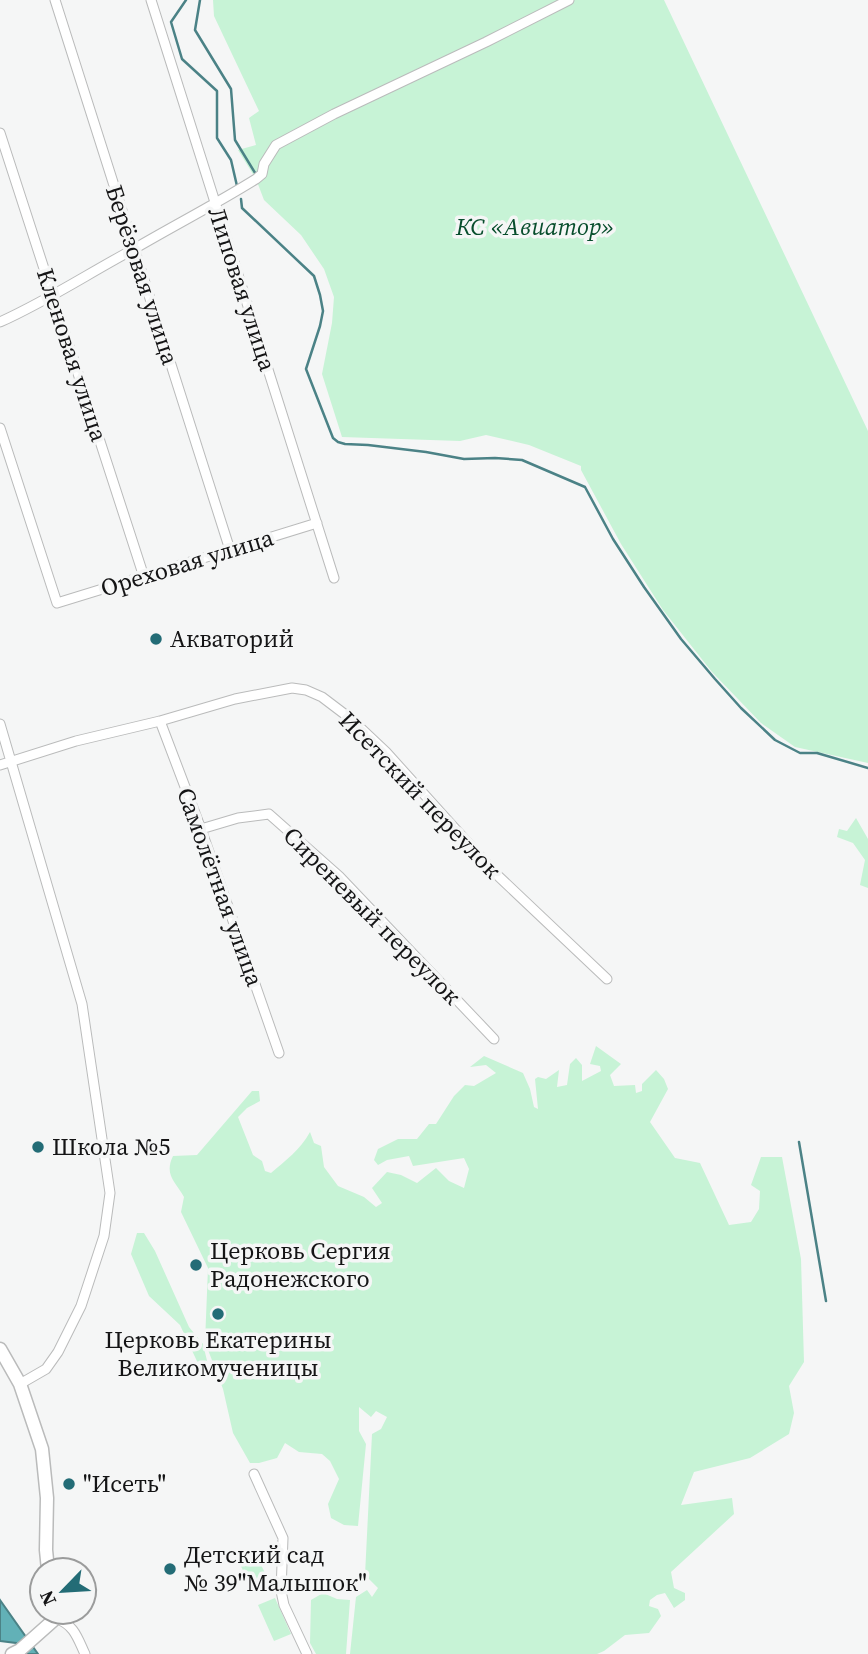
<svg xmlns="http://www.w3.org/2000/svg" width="868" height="1654" viewBox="0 0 868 1654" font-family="'Source Serif 4',serif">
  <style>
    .green { fill: #c7f3d6 }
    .water { fill: #62b1b7; stroke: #4b8286; stroke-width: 2 }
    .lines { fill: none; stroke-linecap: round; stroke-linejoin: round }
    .stream { stroke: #4b8286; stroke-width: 2.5 }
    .street-casing { stroke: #babbbb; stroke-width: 11 }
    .secondary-casing { stroke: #babbbb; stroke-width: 15 }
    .street { stroke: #fff; stroke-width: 9 }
    .secondary { stroke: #fff; stroke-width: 12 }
    .poi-dot { fill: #236c76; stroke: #f5f6f6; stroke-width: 2.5 }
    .labels { text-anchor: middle; stroke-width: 7; stroke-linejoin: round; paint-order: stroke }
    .park-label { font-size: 24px; font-style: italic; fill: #084e2d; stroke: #f5f6f6 }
    .street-label { font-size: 24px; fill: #141415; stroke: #f5f6f6 }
    .poi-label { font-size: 24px; fill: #141415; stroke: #f5f6f6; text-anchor: start }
  </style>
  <rect width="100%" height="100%" fill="#f5f6f6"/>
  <path class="green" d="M213,0H664L868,431V763L795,747L761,723L712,672L663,610L621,544L581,470V466L529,445L486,435L460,441L342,437L322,374L332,323L334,297L324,269L301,235L264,200L256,179L238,150L256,145L249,118L259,111L214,16Z
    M856,818L868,839V888L860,885L865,860L853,843L837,837L839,829L847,831Z
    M596,1046L621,1064L610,1075L614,1086L635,1085L636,1093L642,1091V1084L656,1070L664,1079L668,1089L650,1122L675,1158L700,1163L729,1225L751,1222L759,1209L760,1191L751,1185L761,1157H782L801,1259L804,1362L789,1386L794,1413L789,1434L750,1458L694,1472L681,1505L732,1498L734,1514L671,1572L674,1588L685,1593V1600L674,1608L665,1593L657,1595L650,1600L649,1606L658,1609L661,1616L649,1633L625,1635L604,1651L597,1654H350L356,1597L367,1590L372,1597L378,1588L365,1575L372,1434L381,1429L387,1417L376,1411L371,1417L359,1407V1431L366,1444L358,1526L344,1525L331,1518L328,1504L339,1479L330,1461L322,1454L299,1452L285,1443L277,1458L259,1463H250L233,1433L223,1389L205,1342L208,1268L181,1212L184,1197C175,1181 164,1175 173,1156L197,1155L252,1091H259L260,1101L247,1108L238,1117L253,1155L262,1161L265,1171L271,1173C286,1160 300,1150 310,1132L314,1143L321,1146L324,1167L338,1186L364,1197L376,1207L382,1203L372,1188L387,1172L401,1175L417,1183L436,1168L449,1181L464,1188L469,1169L464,1158L413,1166L409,1156L387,1160L378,1165L374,1160L378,1149L398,1139H417L429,1124H436L454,1096L465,1085L474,1086L496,1073L486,1065L470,1067L484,1056L523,1073L530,1089L534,1107L538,1109L535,1079L538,1077L546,1079L559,1070L557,1087L567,1085L570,1064L576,1058L582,1065V1081L601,1071L600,1066L590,1064Z
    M137,1233H144L155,1251L189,1327L203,1344L209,1369L203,1374L180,1325L149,1296L131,1254Z
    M256,1554L271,1586L254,1594L239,1562Z
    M323,1593L337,1599L350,1600L346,1654H316L310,1643L311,1600Z
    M275,1598L291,1634L274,1641L258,1605Z"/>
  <path class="water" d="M0,1600L38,1654H22L16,1643L0,1641Z"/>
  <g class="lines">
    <path class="stream" d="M186,0L171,22L182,59L217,91V138L231,160L237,186
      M200,0L195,30L231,89L235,140L257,176
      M241,199L242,208L314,276L320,295L323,311L320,326L306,369L333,438L338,442L345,444L368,445L426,452L464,459L495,458L522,460L585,487L613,539L644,587L681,639L715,679L741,708L775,740L800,753H817L868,768
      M799,1142L826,1301"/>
    <defs>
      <path id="street" d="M55,0L230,550
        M151,0L334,578
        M0,133L144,577
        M0,322C47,301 89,273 134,249C175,225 216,204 256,179L262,174L264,164L276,145L334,114L486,42L569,0
        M0,428L57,603L317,523
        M160,721L201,829L279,1053
        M0,724L82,1004L110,1193L104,1236L81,1306L58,1352L46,1369L20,1384
        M0,765L76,741L160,721L235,699L292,688L306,690L322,697L351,719L386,752L495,873L607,979
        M201,829L238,818L269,814L339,876L494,1039
        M254,1474L283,1538L281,1591L284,1605L307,1654
        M56,1618C75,1626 77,1637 85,1654"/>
      <path id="secondary" d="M0,1349L20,1384L42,1449L47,1498L46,1550L48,1570
        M12,1654L20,1650L56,1618L55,1612"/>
    </defs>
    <use href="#street" class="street-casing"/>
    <use href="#secondary" class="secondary-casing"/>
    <use href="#street" class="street"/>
    <use href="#secondary" class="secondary"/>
  </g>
  <g class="poi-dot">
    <circle cx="156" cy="639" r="7"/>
    <circle cx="38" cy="1147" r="7"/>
    <circle cx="196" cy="1265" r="7"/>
    <circle cx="218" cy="1314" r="7"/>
    <circle cx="69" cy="1484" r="7"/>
    <circle cx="170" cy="1569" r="7"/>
  </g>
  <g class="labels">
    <g class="park-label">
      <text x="535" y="235">КС «Авиатор»</text>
    </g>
    <g class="street-label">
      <text transform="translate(142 275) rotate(72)" y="8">Берёзовая улица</text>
      <text transform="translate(242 289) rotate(72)" y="8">Липовая улица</text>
      <text transform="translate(72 355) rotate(72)" y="8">Кленовая улица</text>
      <text transform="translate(187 563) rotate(-17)" y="8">Ореховая улица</text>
      <text transform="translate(420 795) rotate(46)" y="8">Исетский переулок</text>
      <text transform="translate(220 887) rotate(70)" y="8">Самолётная улица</text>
      <text transform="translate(372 916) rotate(45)" y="8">Сиреневый переулок</text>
    </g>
    <g class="poi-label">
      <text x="170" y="647">Акваторий</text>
      <text x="52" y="1155">Школа №5</text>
      <text x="210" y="1259">Церковь Сергия<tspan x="210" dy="28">Радонежского</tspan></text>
      <text x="218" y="1348" text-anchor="middle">Церковь Екатерины<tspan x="218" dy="28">Великомученицы</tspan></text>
      <text x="83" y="1492">"Исеть"</text>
      <text x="184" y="1563">Детский сад<tspan x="184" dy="28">№ 39"Малышок"</tspan></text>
    </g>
  </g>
  <g transform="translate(63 1591) rotate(245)"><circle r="33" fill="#f5f6f6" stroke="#9b9c9c" stroke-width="2"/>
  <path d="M0-5L12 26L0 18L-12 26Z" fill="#236c76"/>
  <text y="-10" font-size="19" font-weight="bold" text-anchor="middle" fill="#141415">N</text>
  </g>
</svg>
